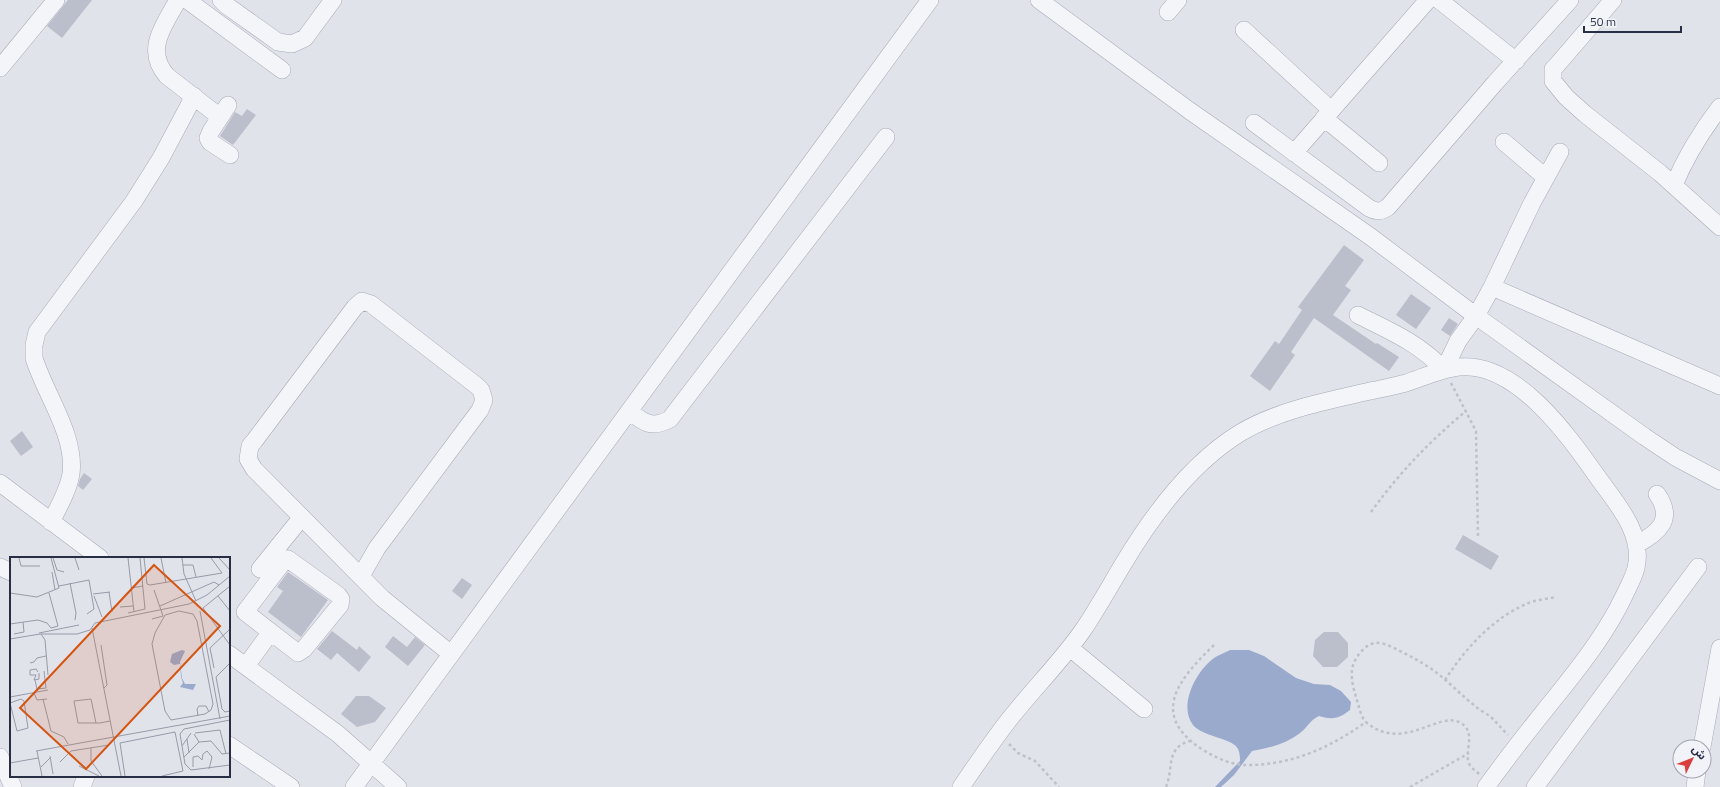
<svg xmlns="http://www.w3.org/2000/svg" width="1720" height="787" viewBox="0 0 1720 787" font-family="'Titillium Web','Noto Sans Arabic',sans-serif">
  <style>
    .water { fill: #9aaacd }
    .building { fill: #bbbecb }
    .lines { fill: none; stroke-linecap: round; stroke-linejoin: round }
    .minor-casing { stroke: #a6a9b6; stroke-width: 18 }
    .path { stroke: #bfc1ca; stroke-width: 2.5; stroke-dasharray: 3 3; stroke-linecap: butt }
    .minor { stroke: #f4f5f9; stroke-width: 17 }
    .inset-road { fill: none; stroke: #979ba8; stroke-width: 1 }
    .view { fill: #d55512; fill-opacity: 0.15; stroke: #d55512; stroke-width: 2 }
    .inset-edge { fill: none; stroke: #282e44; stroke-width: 2 }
  </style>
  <rect width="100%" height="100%" fill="#e1e3eb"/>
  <path class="water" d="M1230,650H1249L1264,656L1296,678L1314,684L1330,685L1341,691L1351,702L1350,710C1338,719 1333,720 1319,716C1310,720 1308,727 1300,733C1286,744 1269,748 1252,751L1234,775L1221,787H1215L1240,761C1240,758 1240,753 1238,749C1233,738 1203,737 1193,725C1178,706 1196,671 1214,658C1218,655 1225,653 1230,650Z"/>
  <path class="building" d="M68,0H92L62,38L47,26Z
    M247,109L256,115L233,145L220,136L235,112L242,116Z
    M1344,245L1364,260L1345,286L1351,290L1333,315L1376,344L1377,343L1399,357L1389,371L1314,318L1291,352L1295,355L1270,391L1250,376L1275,341L1279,344L1302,310L1298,307Z
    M1411,294L1431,308L1416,329L1396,315Z
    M1449,318L1458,324L1450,336L1441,330Z
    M22,431L33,447L21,456L10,441Z
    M84,473L92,479L83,490L78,486L80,479Z
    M1463,535L1499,556L1491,570L1455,549Z
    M288,572L328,600L301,637L268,612L283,591L277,587Z
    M462,578L472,585L462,599L452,591Z
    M332,631L357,650L359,646L371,657L359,672L337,653L331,660L317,649Z
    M1324,632H1338L1348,643V657L1337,667H1323L1313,656L1315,640Z
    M393,636L407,647L415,637L425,645L408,666L385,647Z
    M356,696H369L386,708L375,722L357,727L341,714Z"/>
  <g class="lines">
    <defs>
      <path id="minor" d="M178,0C164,25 144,50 167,76L220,117
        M187,0L282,70
        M221,0L226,5L278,42L292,44L305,38L333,0
        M1039,0L1190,111L1371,237L1476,316L1645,437L1675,457L1720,481
        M1439,0L1516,61
        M1613,0L1557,65L1553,69V81L1566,97L1585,114L1660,173L1720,227
        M1168,12L1178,0
        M1244,30L1331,110
        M0,68L56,0
        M228,105L211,131L208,138L210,142L230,155
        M1324,118L1379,163
        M1254,123L1369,208C1377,212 1381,212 1388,207L1495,83L1570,0
        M1504,142L1545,177
        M1294,153L1428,0
        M1674,185C1686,156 1701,132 1720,107
        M1492,287L1720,386
        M1358,315C1390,331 1419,343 1444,370L1458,341L1476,316L1492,287L1532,203L1560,152
        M629,411C644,423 652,429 670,419L886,137
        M0,483L100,558
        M51,522C59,506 68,491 71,474C76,435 45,394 34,358V345L37,332L134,201L161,158L194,96
        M1636,545C1658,533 1675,520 1657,494
        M288,559L338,595L341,599L340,605L304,649L298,653L245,612L283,562Z
        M0,567L11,572
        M260,569L302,517
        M361,576L377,548L480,410L484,400L481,390L477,386L371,304L362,301L355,307L255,440L250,446L248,459L254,469L382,598L451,654
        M1070,648L1144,709
        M229,654L338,734L398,787
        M246,666L270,633
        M229,745L291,787
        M1702,747L1720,648
        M0,757L13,787
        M82,787L86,776
        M354,787L930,0
        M961,787C976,765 991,743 1008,721C1032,690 1060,663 1083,630C1098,608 1111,584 1125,561C1154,513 1191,463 1240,433C1278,410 1327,401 1370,391C1382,389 1394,386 1406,383C1424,377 1441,369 1459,367C1517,361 1570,438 1599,479C1617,504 1644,534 1636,568C1634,577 1628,587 1624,596C1608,630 1585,660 1562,689C1536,721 1510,754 1486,787
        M1535,787L1698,567
        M1695,787L1697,771"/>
    </defs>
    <use href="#minor" class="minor-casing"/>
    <path class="path" d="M1451,383L1476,431L1478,537
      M1371,512C1400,472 1428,443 1466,411
      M1214,645C1180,678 1149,713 1200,748C1216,758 1232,766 1251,765C1294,764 1331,747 1366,722
      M1445,680C1465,649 1492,619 1526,604C1535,600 1547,599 1556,597
      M1009,744L1018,753L1035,761L1059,787
      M1479,774C1475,770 1469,767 1468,760C1466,747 1476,730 1459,722C1437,712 1403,752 1367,723C1361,718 1360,710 1358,704C1353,686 1346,669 1360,653C1364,648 1369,644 1375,643C1383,642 1392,647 1398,650C1412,657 1425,664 1437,673C1450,683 1461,695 1474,705C1479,710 1486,713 1491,717C1497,723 1502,729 1508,735
      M1166,787C1174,768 1165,748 1190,741
      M1410,787L1469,753"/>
    <use href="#minor" class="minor"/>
  </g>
  <g transform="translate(10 557)">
    <rect width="220" height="220" fill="#e1e3eb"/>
    <path d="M172,93L175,94L170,105L172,121L175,127H186L183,133L170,130L173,126L171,120L170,107L164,108L160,105L162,97Z" fill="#9aaacd"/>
    <path class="inset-road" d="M9,1L11,9H30M43,1L47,13L54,15M65,1L69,13M118,1L124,55M134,1L137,27L140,28L212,16L201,1M151,1L156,26M172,1L174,17L186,44M209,1L220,13M173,8H183L186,20M42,15L45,33M60,26L66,56L65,63M49,29L79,23L84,52L77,57M220,29L193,51L220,88M121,31L133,29M99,35L102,55M0,36L27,40L49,31L41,1M83,37L100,35M84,39L92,60M208,39L220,54M150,49L204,25L209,28M110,50L123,49M169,54L183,57L187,64L203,147L201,153L195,157L161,163L155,154L142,87L145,76L155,58ZM190,54L210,162M118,56L135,52L130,1M142,62L153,59L144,33M0,67L28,63L37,66L41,71L48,69L39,36M82,71L111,219M29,76L69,68M4,77L14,75L13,65M31,77L35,83L38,118M0,82L30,77H67L80,73L85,66L179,47L197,38L220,19M91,88L97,128L94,131M20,106L24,105L27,101L36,99M220,106L206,120L212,152L215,155L220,154M204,111L200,91L220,72M26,118H20V113L26,112L28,115M26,118L24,123L29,122V116M25,123L27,132L36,131L34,114M24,136L27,143L37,142M0,140L38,133M11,142L14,144L18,171L7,174L0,146ZM33,142L41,174L54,180L58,187M188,159L187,152L189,149H196L199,155M220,163L174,172L170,177L175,207L181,213L220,208M86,166L81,142L64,144L68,166H90L100,164M185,176L210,173L216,197M184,177L189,185L201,184L212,197L220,196M177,182L179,196M172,189L181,176M81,191V204L92,219M26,194L220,159M27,194L32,219M40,199L43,217M174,200L189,185M50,205L61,194L99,188M0,206L28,201M69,209L89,219M31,210L40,201M183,210V200L188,199L192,203L193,197L197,194L202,200L199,212M115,219L110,186L165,175L173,214L152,219"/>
    <path class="view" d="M144,8L210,69L76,212L10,151Z"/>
    <rect width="220" height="220" class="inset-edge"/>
  </g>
  <g transform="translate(1692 759) rotate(47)"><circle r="19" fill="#f1f3f8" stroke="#a1a4b0"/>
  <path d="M0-3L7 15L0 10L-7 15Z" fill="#d83f3e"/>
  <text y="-6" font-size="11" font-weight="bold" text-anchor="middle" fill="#282e44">ش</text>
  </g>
  <path d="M1584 26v6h97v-6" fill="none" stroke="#282e44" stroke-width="2"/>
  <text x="1590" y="26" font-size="12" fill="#282e44" stroke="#f1f3f8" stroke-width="3" paint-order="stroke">50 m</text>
</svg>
